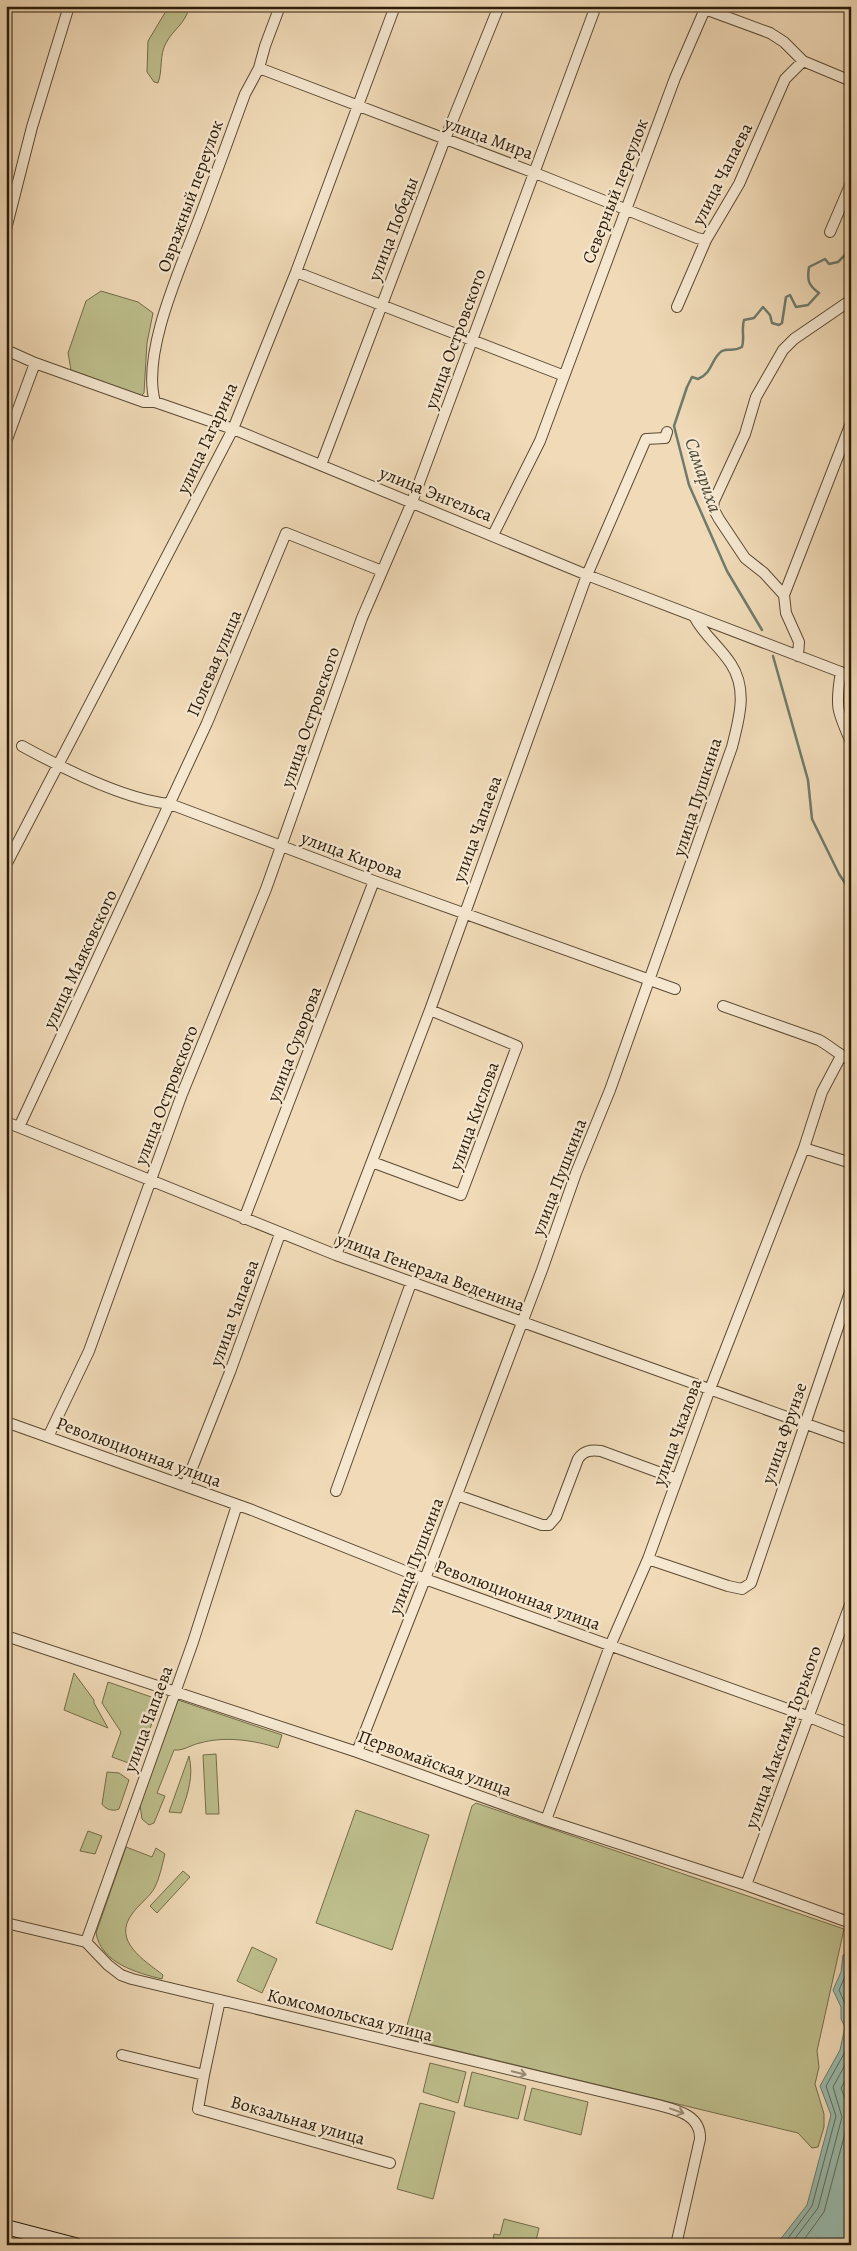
<svg xmlns="http://www.w3.org/2000/svg" width="857" height="2251" viewBox="0 0 857 2251" font-family="Alegreya,serif">
  <style>
    .green { fill: #bdbe8c; stroke: #746c4a }
    .water { fill: #9abbae; stroke: #6e7b6c }
    .lines { fill: none; stroke-linecap: round; stroke-linejoin: round }
    .shore { stroke: #626b5b; stroke-width: 1 }
    .stream { stroke: #6e7b6c; stroke-width: 2.5 }
    .street-casing { stroke: #5c4b34; stroke-width: 12 }
    .secondary-casing { stroke: #2b1b08; stroke-width: 16 }
    .street { stroke: #f5e7d0; stroke-width: 10 }
    .secondary { stroke: #f5e7d0; stroke-width: 14 }
    .oneway { stroke: #9a8b76 }
    .labels { text-anchor: middle; stroke-width: 4.5; stroke-linejoin: round; paint-order: stroke }
    .street-label { font-size: 18px; fill: #2b1b08; stroke: #f5e7d0 }
    .water-label { font-size: 19px; font-style: italic; fill: #4c4b3a; stroke: #f5e7d0 }
  </style>
  <rect width="100%" height="100%" fill="#f0dab7"/>
  <filter id="stains"><feTurbulence type="fractalNoise" baseFrequency=".004" numOctaves="4"/><feColorMatrix values="0 0 0 0 .2 0 0 0 0 .09 0 0 0 0 .02 0 0 0 .5 -.17"/></filter>
  <radialGradient id="worn" r=".72"><stop offset=".6" stop-color="#630" stop-opacity="0"/><stop offset="1" stop-color="#630" stop-opacity=".3"/></radialGradient>
  <path class="green" d="M169,6H190C184,26 174,28 166,43C159,55 163,70 158,83L154,82L147,72L148,41Z
    M101,291L138,302L153,313L147,343L144,393L141,396L71,370L68,353L86,301Z
    M74,1673L94,1700V1703L108,1728L64,1710Z
    M108,1682L160,1700L137,1766L112,1757L121,1732L102,1703Z
    M178,1700L282,1735L278,1748C254,1740 224,1736 200,1743C190,1745 184,1751 174,1750L157,1793L165,1796L154,1823L149,1825L142,1819L140,1805Z
    M216,1754L219,1814H206L203,1755Z
    M189,1756C194,1776 188,1793 181,1813L169,1812Z
    M107,1772L119,1773L129,1780L119,1809C113,1812 105,1809 102,1804Z
    M476,1803L844,1929L817,2051L819,2067L815,2084L824,2114V2127L818,2147L812,2148L798,2133L408,2039L405,2032L472,1806Z
    M356,1810L429,1835L392,1950L316,1923Z
    M88,1831L102,1836L95,1854L80,1851Z
    M126,1847L152,1857L156,1848L165,1854C162,1865 160,1877 155,1887C150,1897 138,1905 132,1914C112,1941 144,1960 163,1975L162,1979C137,1973 101,1963 96,1933Z
    M183,1871L190,1877L157,1913L150,1906Z
    M252,1947L277,1959L262,1993L237,1981Z
    M430,2063L466,2072L458,2103L423,2092Z
    M472,2072L526,2086L518,2119L464,2106Z
    M532,2088L588,2102L581,2135L524,2120Z
    M420,2103L455,2112L433,2199L397,2189Z
    M504,2219L539,2228L535,2245H492L494,2234L500,2235Z"/>
  <path class="water" d="M851,1954V2235L846,2245H776L807,2205L831,2115L820,2086L840,2050L845,2027L841,2019V2007L833,1990L841,1972L843,1955Z"/>
  <g class="lines">
    <path class="shore" d="M783,2245L812,2206L836,2116L826,2086L845,2052L850,2029L846,2018V2006L839,1990L846,1974L848,1961L851,1959
      M790,2245L818,2208L842,2117L833,2087L851,2054
      M800,2245L824,2212L849,2118V2109L841,2088L851,2070"/>
    <path class="stream" d="M762,630L727,571L689,485L674,426L687,387L692,377L698,379C713,373 711,358 722,351C728,348 733,352 742,347C745,337 741,330 744,320L754,318L763,307L770,315L772,323L779,325L782,323L786,297L790,295L796,307L808,305L819,293C808,285 807,280 809,267L825,259L829,264L838,262L848,252H851
      M773,656L808,780L812,819L839,874L851,892"/>
    <defs>
      <path id="street" d="M259,68L535,173L697,238L706,240
        M6,229L32,127L69,6
        M830,232L851,183
        M296,272L562,375
        M677,307L706,240L739,184L785,79L803,61
        M6,350L35,363L144,402H155L233,429L587,575L851,676
        M155,402C141,353 181,267 199,219C215,177 230,135 245,94L259,68L265,46L280,6
        M6,442L35,363
        M321,465L445,139L499,6
        M493,535L540,441L675,78L705,9L770,33L784,42L803,61L851,81
        M784,595L764,573L745,558L719,519L713,508L714,501L745,434L756,397L783,350L794,339L851,300
        M798,656L799,642L786,613L784,595L851,423
        M841,672C835,706 837,711 851,742
        M22,746C62,768 125,800 170,804L374,881L675,989
        M6,865L233,429L296,272L395,6
        M723,1006L819,1040C830,1046 839,1055 851,1060
        M6,1122L336,1255L851,1440
        M19,1127L207,723L286,533L382,571
        M804,1148L851,1163
        M372,1162L461,1195L517,1046L430,1010
        M244,1219L374,881
        M336,1255L430,1010L587,575L646,439L665,438L667,432
        M6,1422L252,1510L425,1579L807,1716L851,1734
        M48,1437L89,1351L182,1094L266,889L362,618L412,502L596,6
        M185,1486L230,1372L280,1234
        M336,1491L411,1283
        M457,1495L542,1525H549L556,1517L578,1459C584,1450 591,1450 601,1451L677,1479
        M648,1559L728,1586L742,1589L751,1583C784,1485 818,1387 851,1289
        M6,1636L357,1752L546,1820L746,1885L851,1923
        M357,1752L425,1579L542,1270L576,1173L610,1090L732,747C739,719 748,690 731,664C720,647 704,635 695,618
        M546,1820L610,1646L648,1559L710,1389L804,1148L822,1092L841,1056
        M746,1885L851,1602
        M6,1923L86,1942L108,1965L121,1975L132,1979L658,2105C677,2110 701,2115 700,2139L676,2245
        M86,1942L193,1642L237,1505
        M122,2055L204,2075L220,2000
        M204,2075L198,2109L390,2163"/>
      <path id="secondary" d="M6,2227L75,2245"/>
    </defs>
    <use href="#street" class="street-casing"/>
    <use href="#secondary" class="secondary-casing"/>
    <use href="#street" class="street"/>
    <use href="#secondary" class="secondary"/>
  </g>
  <defs><path id="oneway-shaft" d="M-6 0H5M1.5-3L5.5 0L1.5 3" fill="none" stroke-width="1.6" stroke-linecap="round" stroke-linejoin="round" transform="scale(1.25)"/></defs>
  <g class="oneway">
    <use href="#oneway-shaft" transform="translate(519 2073) rotate(14)"/>
    <use href="#oneway-shaft" transform="translate(677 2111) rotate(20)"/>
  </g>
  <g class="labels">
    <g class="street-label">
      <text transform="translate(489 138) rotate(20)" y="6">улица Мира</text>
      <text transform="translate(722 174) rotate(-63)" y="6">улица Чапаева</text>
      <text transform="translate(615 191) rotate(-69)" y="6">Северный переулок</text>
      <text transform="translate(190 196) rotate(-70)" y="6">Овражный переулок</text>
      <text transform="translate(393 229) rotate(-69)" y="6">улица Победы</text>
      <text transform="translate(455 339) rotate(-70)" y="6">улица Островского</text>
      <text transform="translate(207 438) rotate(-65)" y="6">улица Гагарина</text>
      <text transform="translate(436 494) rotate(22)" y="6">улица Энгельса</text>
      <text transform="translate(214 663) rotate(-67)" y="6">Полевая улица</text>
      <text transform="translate(310 717) rotate(-71)" y="6">улица Островского</text>
      <text transform="translate(697 797) rotate(-72)" y="6">улица Пушкина</text>
      <text transform="translate(477 829) rotate(-70)" y="6">улица Чапаева</text>
      <text transform="translate(352 855) rotate(20)" y="6">улица Кирова</text>
      <text transform="translate(80 959) rotate(-65)" y="6">улица Маяковского</text>
      <text transform="translate(294 1044) rotate(-69)" y="6">улица Суворова</text>
      <text transform="translate(166 1095) rotate(-69)" y="6">улица Островского</text>
      <text transform="translate(474 1116) rotate(-70)" y="6">улица Кислова</text>
      <text transform="translate(559 1177) rotate(-69)" y="6">улица Пушкина</text>
      <text transform="translate(431 1272) rotate(20)" y="6">улица Генерала Веденина</text>
      <text transform="translate(234 1313) rotate(-70)" y="6">улица Чапаева</text>
      <text transform="translate(677 1432) rotate(-70)" y="6">улица Чкалова</text>
      <text transform="translate(784 1433) rotate(-71)" y="6">улица Фрунзе</text>
      <text transform="translate(139 1452) rotate(20)" y="6">Революционная улица</text>
      <text transform="translate(416 1556) rotate(-69)" y="6">улица Пушкина</text>
      <text transform="translate(518 1595) rotate(20)" y="6">Революционная улица</text>
      <text transform="translate(148 1719) rotate(-70)" y="6">улица Чапаева</text>
      <text transform="translate(783 1737) rotate(-70)" y="6">улица Максима Горького</text>
      <text transform="translate(435 1763) rotate(20)" y="6">Первомайская улица</text>
      <text transform="translate(350 2015) rotate(14)" y="6">Комсомольская улица</text>
      <text transform="translate(298 2120) rotate(16)" y="6">Вокзальная улица</text>
    </g>
    <g class="water-label">
      <text transform="translate(704 475) rotate(71)" y="7">Самариха</text>
    </g>
  </g>
  <rect width="857" height="2251" fill="none" stroke="#f0dab7" stroke-width="25"/>
  <rect x="8" y="8" width="842" height="2236" fill="none" stroke="#2b1b08" stroke-width="2.5"/>
  <rect x="12" y="12" width="832" height="2226" fill="none" stroke="#2b1b08"/>
  <rect width="100%" height="100%" filter="url(#stains)"/>
  <rect width="100%" height="100%" fill="url(#worn)"/>
</svg>
